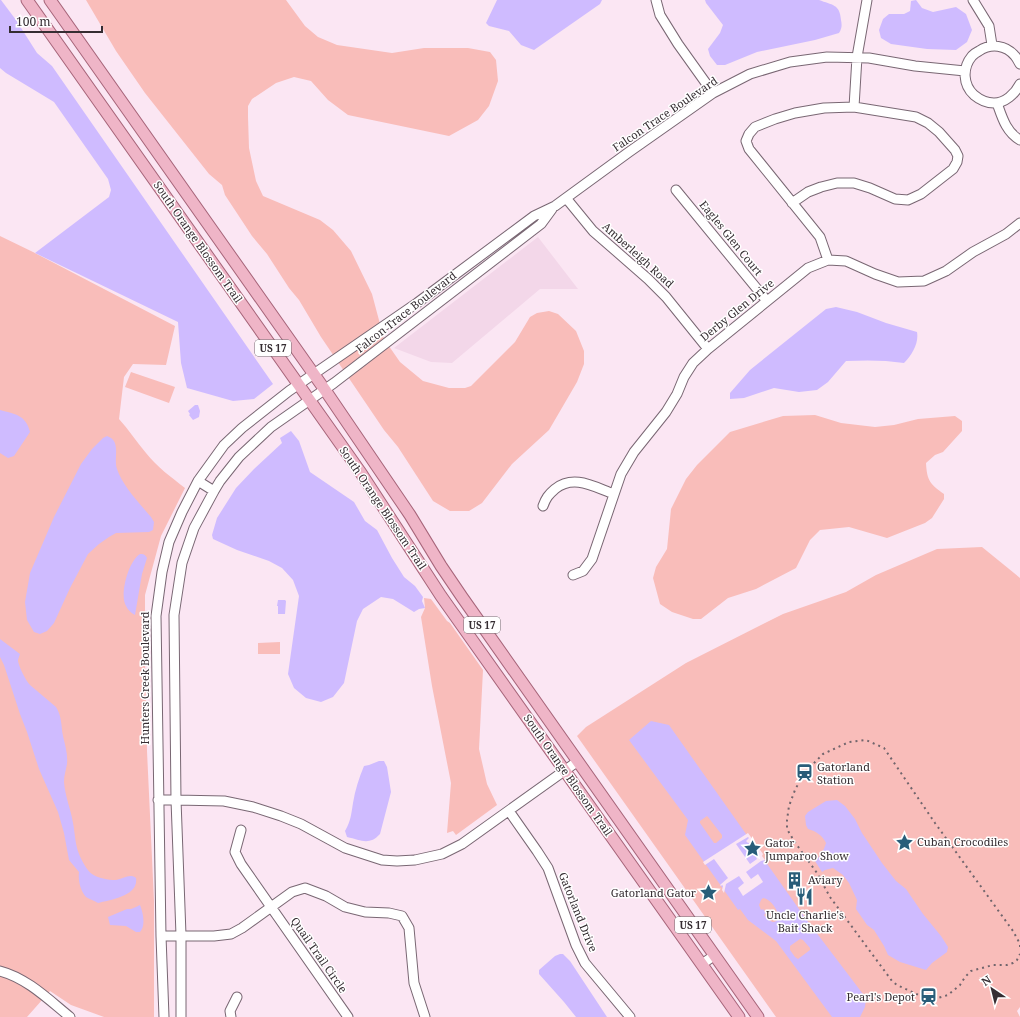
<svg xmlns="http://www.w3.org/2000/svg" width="1020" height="1017" viewBox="0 0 1020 1017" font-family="'Noto Serif',serif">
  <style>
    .built { fill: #f3d7e9 }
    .green { fill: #f9bdba }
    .water { fill: #cfbbff; fill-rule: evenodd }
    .pier { fill: #fbe6f3; fill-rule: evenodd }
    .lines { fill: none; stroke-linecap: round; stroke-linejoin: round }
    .minor-casing { stroke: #796773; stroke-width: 11 }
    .major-casing { stroke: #a7657a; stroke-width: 13 }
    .minor { stroke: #fff; stroke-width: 9 }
    .major { stroke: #efb5c7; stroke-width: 11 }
    .rail { stroke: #71656c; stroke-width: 2; stroke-dasharray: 2 4; stroke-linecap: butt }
    .labels { text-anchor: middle; stroke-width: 3; stroke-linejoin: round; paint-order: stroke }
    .shield { fill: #fff; stroke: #726c70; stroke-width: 1 }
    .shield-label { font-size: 10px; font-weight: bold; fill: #352d32 }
    .street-label { font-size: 11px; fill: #352d32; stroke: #fff }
    .poi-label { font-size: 11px; fill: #352d32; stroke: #fff; text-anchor: start }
  </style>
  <rect width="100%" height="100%" fill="#fbe6f3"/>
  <path class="built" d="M538,237L578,289H540L452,363L431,362L394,348Z"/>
  <path class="green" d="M86,0H286L305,26L318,37L337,45L392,53L424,48H468L490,52L496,60L498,81L489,106L478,120L449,136L348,115L328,100L311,81L294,77L276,83L252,99L248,106V117L249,148L256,181L263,196L320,220L333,230L351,251L372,294L384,339L400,362L423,381L449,388H465L471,386L515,342L530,317L537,313L549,311L558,314L576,331L584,351V364L577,382L549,430L512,464L482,503L469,511H450L433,501L398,447L384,430L321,337L299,300L289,288L267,254L252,236L225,195L222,185L209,174L145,93L116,51Z
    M0,236L33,252L175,326L166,365L133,364L124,377L119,419C129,430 136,441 146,453C157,467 171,477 185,488L161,536L145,595V662L147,751L154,901V1017H104L71,1005L50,991L27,1017H0Z
    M131,372L175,387L169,403L125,387Z
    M815,415L841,423L875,427L894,425L918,419L955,416L962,421V431L943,452L935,455L926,463C927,481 930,484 944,494V499L932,518L925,523L887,538L849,527L820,530L810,540L796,568L756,589L728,598L701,619H693L672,612L660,604L653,578L656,567L667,549L671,509L686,479L697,465L730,432L783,416Z
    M982,547L1020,578V1007L1017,1011L1020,1017H776L577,736L586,727L686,663L783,614L846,592L876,575L937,549Z
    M424,598L431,599L447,621L450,623L483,670L479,749L487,784L497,805L456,835L453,831L447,833L451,783L432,686L421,617L425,608Z
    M280,642V654H258V643Z"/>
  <path class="water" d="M0,0H1L16,20L37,53L52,66L273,384L254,399L233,401L187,388L181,363L178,322L35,253L109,197L111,190L108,179L54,102L6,73L0,68Z
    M497,0H602L600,4L534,50L521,45L509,31L489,26L486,23Z
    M705,0H819C832,5 840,4 841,20C842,25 842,28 839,33L815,40L757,52L725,65H717L710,56L708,49L720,33L723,25L706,3Z
    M916,0L922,8L933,12L956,7L966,14L972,30L967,42L956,50L927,49L891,44L881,38L879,30L883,19L889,14H904L910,11L911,1Z
    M836,307L857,312L886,323L917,332C919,343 912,355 904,363C885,360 866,360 846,361L828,382L817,390L799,392L774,388L744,398L730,399V393L750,370L826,309Z
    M195,405H198L200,411L199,417L193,420L189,415L190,414L188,411Z
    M0,410C15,414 26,415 30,432L14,456L8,458L0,453Z
    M291,431L299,441L310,472L354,502L365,521L377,530L392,558L404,577L415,586L423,597L422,601L425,608L419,609L414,612L393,599L381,597L363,609L357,621L344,683L333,697L321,702L306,698L294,688L288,674L299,596L293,580L282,568L269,561L237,550L213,539L212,535L217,518L236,488L254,469L282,443L280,438Z
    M107,436C122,441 113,458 117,469C122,485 140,504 151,517L154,522L153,530L149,532L116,533L109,537L99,544L88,554L70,588L54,623L47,631L40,634L34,632L27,620L25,602L30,573L54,517L81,464L92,449L103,438Z
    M140,554C143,554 145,554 147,558L142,574L135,615C129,612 125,606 124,600C122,588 129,561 140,554Z
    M278,600H285L286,601L285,614H278V606H277Z
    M0,639L20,654C19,657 18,659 18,661C19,667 26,681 30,685L56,707C62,716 61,726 63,736C65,745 68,754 67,764C66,770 64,775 64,782C65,796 71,810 73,823C75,833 75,844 79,854C81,859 87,871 92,874C98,878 108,880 116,880C123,879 130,873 136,878C139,896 110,900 98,903C95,901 89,899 86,897C80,890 78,880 79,872L69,860L64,833L58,812L39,769L27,732L20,714L4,665L0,657Z
    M651,721L669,725L806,919L866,998L865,1007L860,1017H832L776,941L748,920L740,909L738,910L685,835L688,820L629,740ZM707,816L708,817L722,835V838L716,843H714L700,823V821ZM763,898C771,899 778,910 779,918C773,926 769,920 764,915L766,913L763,909L761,910L759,905L761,900ZM800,939L803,940L810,948V950L798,959L795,957L790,950V946Z
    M379,761H384L387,767L391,792L380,834C369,846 361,840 347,837L345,831C351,820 351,815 353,803C355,790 359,778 364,766L369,765Z
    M837,800L845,806L855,819L862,833L882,863L896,881L906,889L923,914L941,936L948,947L947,952L932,963L926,970L900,962L888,955L884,946L874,930L867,925L856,909L857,900L849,883L843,875L833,868L825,870L822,872L815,861C820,857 824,850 826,843C823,836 816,831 808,829L806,825L805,816L808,812L826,801Z
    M140,905C143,912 146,926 140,932H136L126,926L110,925L108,917L127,909H131L136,907Z
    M560,954H563L570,961L607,1017H576L564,1002L539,974V970L555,956Z"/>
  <path class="pier" d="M748,833L763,854L762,856L765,860L761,861L746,872L751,879L758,874L763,882L743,896L738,888L744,883L739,876L726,884L724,893L722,890L723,886L722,885L721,886L720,885L728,878L714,859L705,865L703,862ZM748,837L749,838L746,841L748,843L752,842L754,846L749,849L748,851H750L755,847L757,850L755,855L757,859L750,864L736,844Z"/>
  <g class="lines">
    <defs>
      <path id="minor" d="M656,0L660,15L678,44L713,93
        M973,0L989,26L992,45
        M1020,64C1018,61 1017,58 1015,56C1006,45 991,43 979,51C977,52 974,54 972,56C962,68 963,85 974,95C980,100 986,103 994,103C1005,103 1015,94 1020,84
        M997,103C1002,117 1006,132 1020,140
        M854,107L857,57L867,0
        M676,190L767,301
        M566,198L593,231L648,279L666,297L708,349
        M792,203L808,192L821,187L837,183H854L870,188L895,199L908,200L921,194L953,169L957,162L958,156L955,150L939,132L928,123L916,117L854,107L824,108L795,113L775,119L755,127L749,134L746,141L749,149L820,237L828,260
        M198,481L214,491
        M543,506C546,498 548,495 555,489C574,474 594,487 614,494
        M573,575L583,571L592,559L621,474L634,452L666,412L677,394L684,377L693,363L708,349L808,268L828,260L846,261L875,274L898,282L924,281L946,271L973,252L1006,234L1020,223
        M158,800H176L224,801L253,807L281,816L301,824L345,848L382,860L397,861L415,860L442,854L462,844L578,761
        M509,811L537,851L548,868L576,945L585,963L630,1017
        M241,830L235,852L241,864L348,1017
        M161,936H214L231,934L242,928L292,892L305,888L326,896L345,907L365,912L389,913L402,916L409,928L414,983L425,1017
        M702,964L715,955
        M0,971C27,978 49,1000 70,1017
        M164,1017L161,936L156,616L162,572L169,542L182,512L198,481L224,445L242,428L289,391L417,303L534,216L555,206L629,152L713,93L750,74L790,62L827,57L869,58L915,66L965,71
        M181,1017V935L176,800L174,615L182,563L194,528L214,491L220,481L239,457L271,427L334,383L541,224L552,209
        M231,1017L230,1011L237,997"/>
      <path id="major" d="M27,0L361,473L441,596L739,1017
        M50,0L325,390L410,515L441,566L462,597L758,1017"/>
    </defs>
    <use href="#minor" class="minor-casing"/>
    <use href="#major" class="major-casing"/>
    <use href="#minor" class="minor"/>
    <use href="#major" class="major"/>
    <path class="rail" d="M1020,947V944L1013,931L935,823L884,748L866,740L849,742L823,754L804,773L795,790L789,806L787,820V829L794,841L817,873L830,897L892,981L897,985L923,997L938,998L948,995L960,985L965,977L971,971L993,965H1007L1013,963L1017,960L1020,954"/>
  </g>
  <defs>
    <symbol id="station-bare" viewBox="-9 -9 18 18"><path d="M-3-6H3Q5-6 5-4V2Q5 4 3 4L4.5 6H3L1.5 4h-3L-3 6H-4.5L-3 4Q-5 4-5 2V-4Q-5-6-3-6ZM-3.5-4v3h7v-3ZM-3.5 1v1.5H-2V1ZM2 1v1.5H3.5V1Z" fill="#295d79" stroke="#fff" stroke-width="2.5" paint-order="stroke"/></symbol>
    <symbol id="sight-bare" viewBox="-9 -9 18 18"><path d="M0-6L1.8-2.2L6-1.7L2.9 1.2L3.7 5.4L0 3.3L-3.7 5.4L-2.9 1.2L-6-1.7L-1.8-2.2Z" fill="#295d79" stroke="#fff" stroke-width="2.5" paint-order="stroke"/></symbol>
    <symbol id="building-bare" viewBox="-9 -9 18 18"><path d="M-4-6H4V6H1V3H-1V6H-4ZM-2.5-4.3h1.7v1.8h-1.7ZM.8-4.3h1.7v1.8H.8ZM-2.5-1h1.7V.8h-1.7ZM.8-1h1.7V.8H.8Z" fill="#295d79" stroke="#fff" stroke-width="2.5" paint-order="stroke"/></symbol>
    <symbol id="restaurant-bare" viewBox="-9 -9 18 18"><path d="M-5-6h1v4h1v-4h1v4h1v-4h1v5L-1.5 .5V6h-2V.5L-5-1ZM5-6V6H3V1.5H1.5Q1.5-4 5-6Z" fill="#295d79" stroke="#fff" stroke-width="2.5" paint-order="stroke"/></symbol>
  </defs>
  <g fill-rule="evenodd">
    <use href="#station-bare" x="792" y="760" width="25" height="25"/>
    <use href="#sight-bare" x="892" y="830" width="25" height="25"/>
    <use href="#sight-bare" x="740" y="836" width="25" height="25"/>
    <use href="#building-bare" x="782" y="868" width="25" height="25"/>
    <use href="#sight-bare" x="696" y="880" width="25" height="25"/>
    <use href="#restaurant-bare" x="792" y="884" width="25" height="25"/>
    <use href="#station-bare" x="916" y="984" width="25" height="25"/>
  </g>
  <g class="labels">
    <g class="shield">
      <rect x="255" y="340" width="36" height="16" rx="3"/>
      <rect x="464" y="617" width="36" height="16" rx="3"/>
      <rect x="675" y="917" width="36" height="16" rx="3"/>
    </g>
    <g class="shield-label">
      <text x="273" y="352">US 17</text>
      <text x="482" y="629">US 17</text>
      <text x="693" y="929">US 17</text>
    </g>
    <g class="street-label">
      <text transform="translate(665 114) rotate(-34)" y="4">Falcon Trace Boulevard</text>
      <text transform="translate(731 238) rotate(51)" y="4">Eagles Glen Court</text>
      <text transform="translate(198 242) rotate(55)" y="4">South Orange Blossom Trail</text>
      <text transform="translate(638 255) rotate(42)" y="4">Amberleigh Road</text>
      <text transform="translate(737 310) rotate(-39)" y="4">Derby Glen Drive</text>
      <text transform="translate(406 312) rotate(-38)" y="4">Falcon Trace Boulevard</text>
      <text transform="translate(383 508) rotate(56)" y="4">South Orange Blossom Trail</text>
      <text transform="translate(145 678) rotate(-90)" y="4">Hunters Creek Boulevard</text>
      <text transform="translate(568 775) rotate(55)" y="4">South Orange Blossom Trail</text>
      <text transform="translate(578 912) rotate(68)" y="4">Gatorland Drive</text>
      <text transform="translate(319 955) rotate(55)" y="4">Quail Trail Circle</text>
    </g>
    <g class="poi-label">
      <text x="817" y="771">Gatorland<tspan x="817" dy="13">Station</tspan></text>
      <text x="917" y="846">Cuban Crocodiles</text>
      <text x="765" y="847">Gator<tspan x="765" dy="13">Jumparoo Show</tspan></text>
      <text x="808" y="884">Aviary</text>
      <text x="696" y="897" text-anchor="end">Gatorland Gator</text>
      <text x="805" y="919" text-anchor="middle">Uncle Charlie's<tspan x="805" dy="13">Bait Shack</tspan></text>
      <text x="915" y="1001" text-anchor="end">Pearl's Depot</text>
    </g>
  </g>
  <g transform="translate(992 989) rotate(325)" stroke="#ffffff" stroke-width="3" paint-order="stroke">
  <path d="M0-3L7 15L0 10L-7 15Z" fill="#352d32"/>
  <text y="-6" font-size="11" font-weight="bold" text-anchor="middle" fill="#352d32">N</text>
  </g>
  <path d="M10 26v6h92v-6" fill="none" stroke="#352d32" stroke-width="2"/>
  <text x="16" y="26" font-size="12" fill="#352d32" stroke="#ffffff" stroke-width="3" paint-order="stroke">100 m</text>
</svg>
